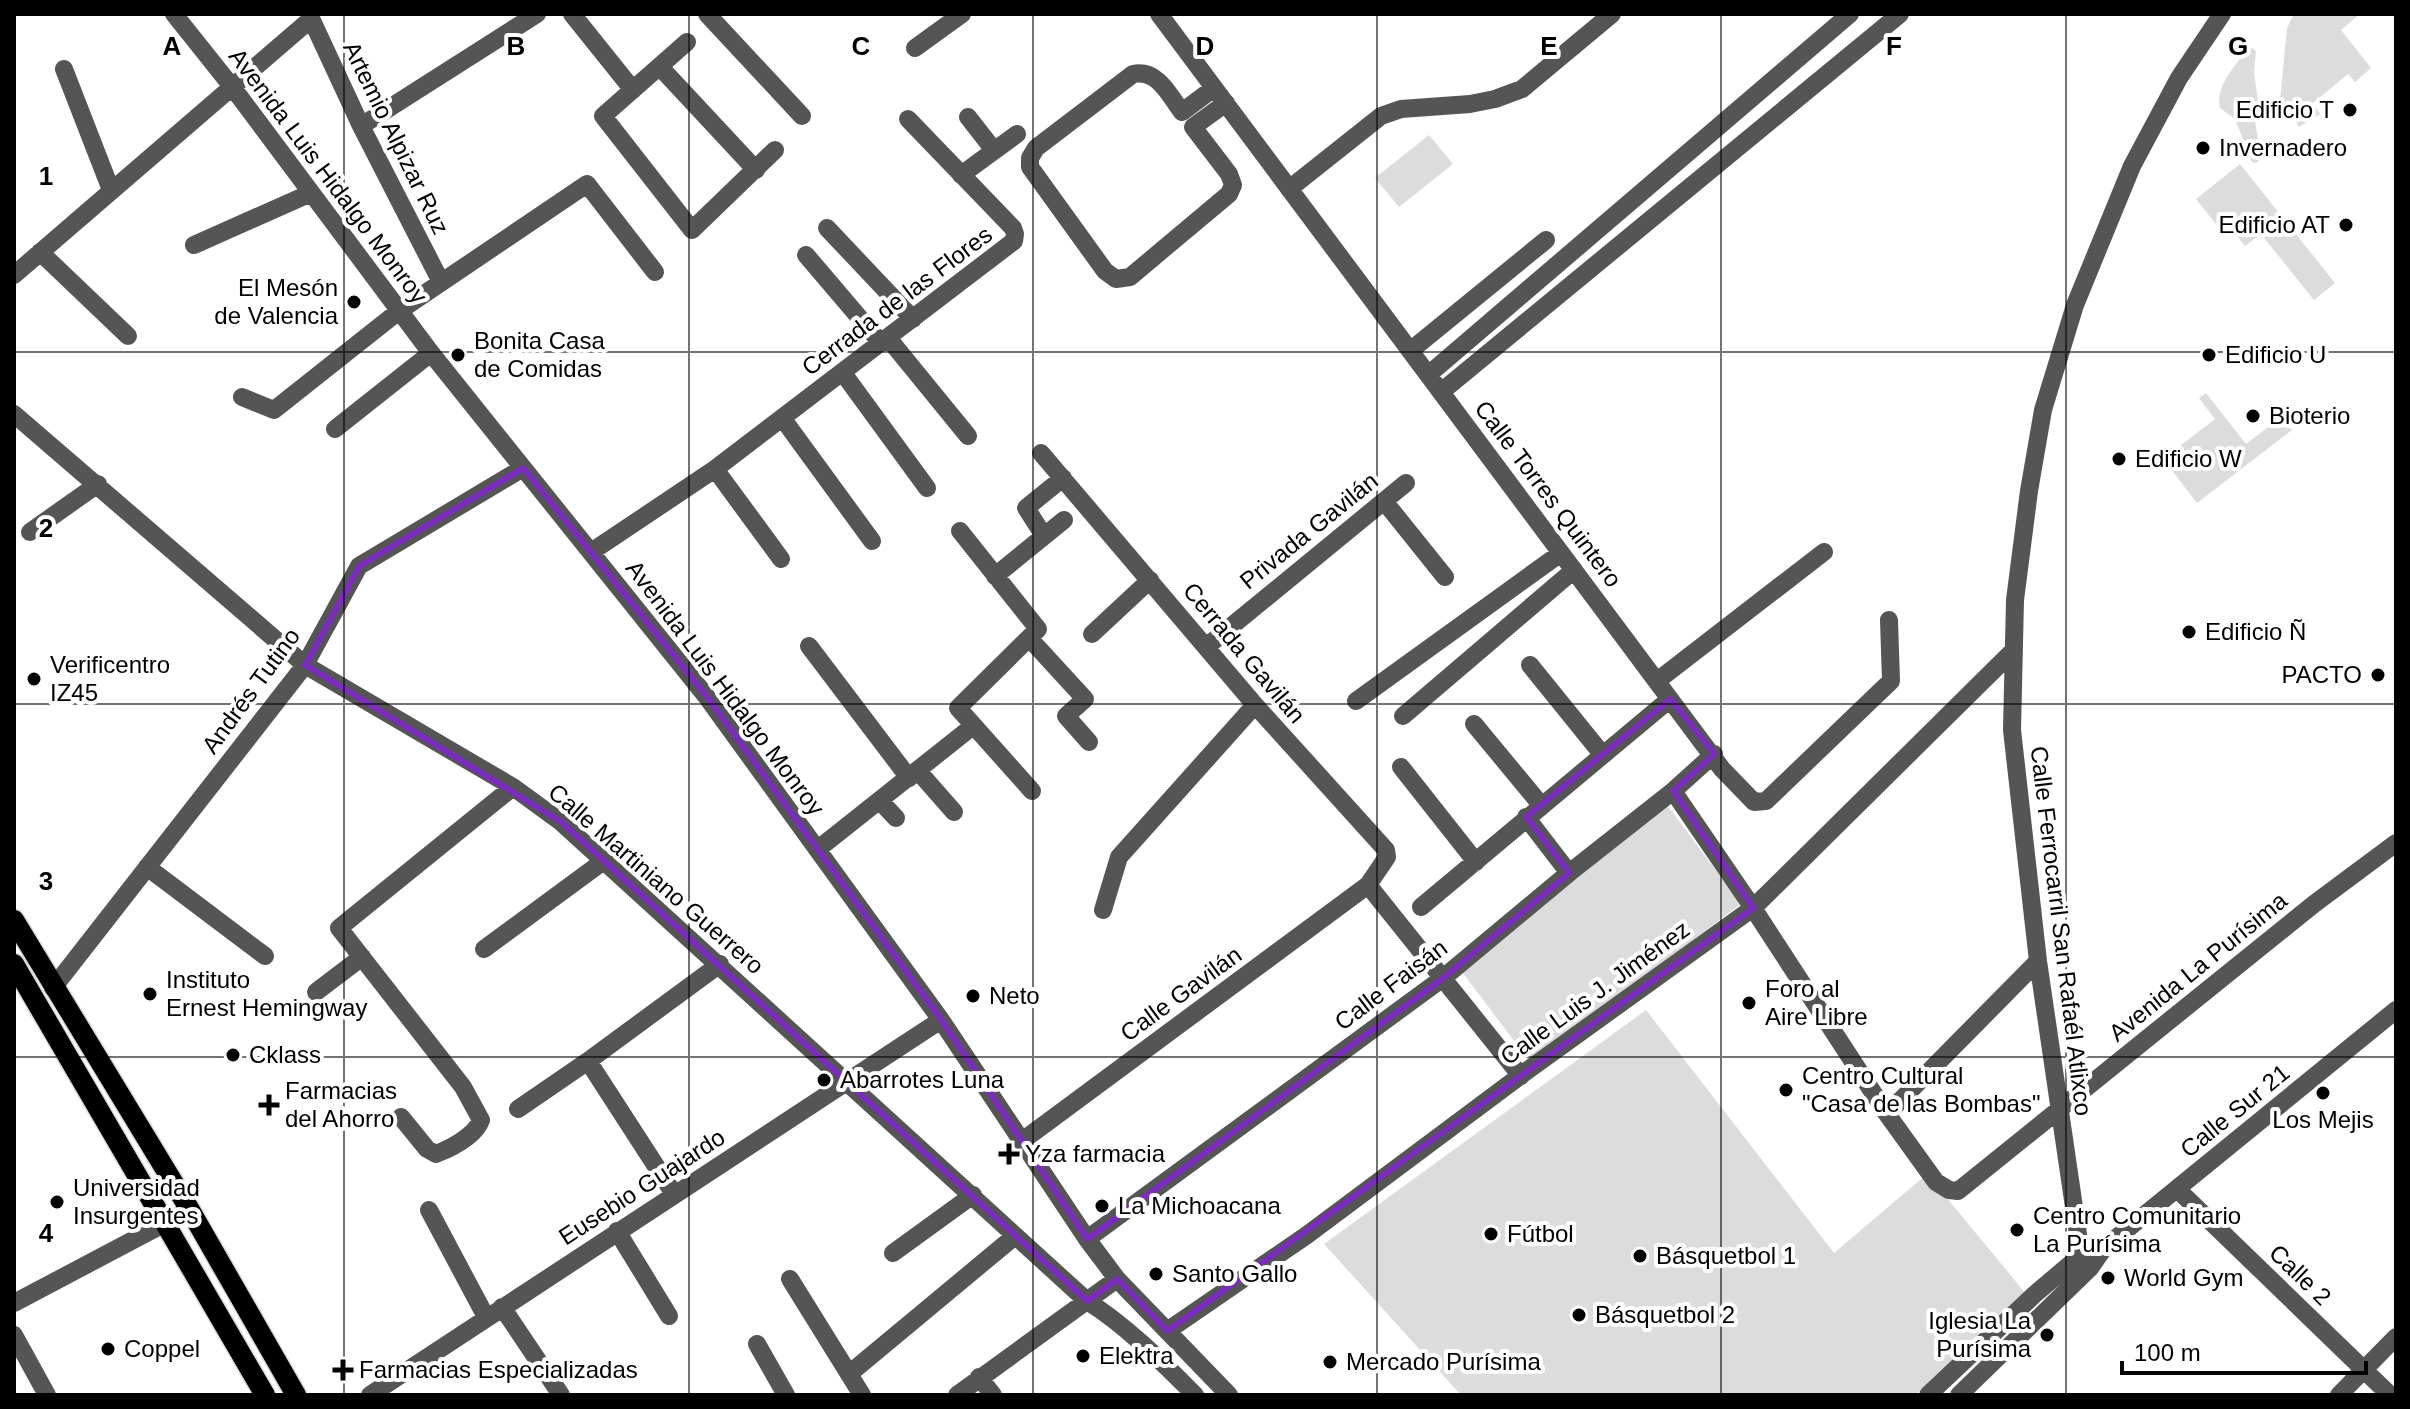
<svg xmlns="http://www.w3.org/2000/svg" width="2410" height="1409" viewBox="0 0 2410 1409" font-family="Helvetica,sans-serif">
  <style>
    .green { fill: #dcdcdc }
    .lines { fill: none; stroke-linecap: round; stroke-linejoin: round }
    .major-casing { stroke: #dbdbdb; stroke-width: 23 }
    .minor { stroke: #555; stroke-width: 18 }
    .major { stroke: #000; stroke-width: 20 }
    .marked { fill: none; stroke: #7b2cbf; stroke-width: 6; stroke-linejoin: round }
    .grid { fill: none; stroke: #000; stroke-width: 2; stroke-opacity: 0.55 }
    .poi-dot { fill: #000; stroke: #fff; stroke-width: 3 }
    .labels { text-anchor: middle; stroke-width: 8; stroke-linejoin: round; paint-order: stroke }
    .poi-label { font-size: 24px; fill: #000; stroke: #fff; text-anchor: start }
    .street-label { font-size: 24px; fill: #000; stroke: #fff }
    .grid-label { font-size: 26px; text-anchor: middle; font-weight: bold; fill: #000; stroke: #fff; stroke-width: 8; stroke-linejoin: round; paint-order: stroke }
  </style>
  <rect width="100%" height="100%" fill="#fff"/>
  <path class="green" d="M2294,14H2360L2341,30L2371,68L2355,82L2348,74L2313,103L2320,114L2299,127L2294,118L2278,121L2287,28Z
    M2252,48L2256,51L2254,73L2258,101L2254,115L2261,158L2256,163L2252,162L2235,119L2220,108C2215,86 2235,66 2248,49Z
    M1429,135L1453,164L1399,207L1375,178Z
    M2240,164L2335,283L2314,300L2261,234L2245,246L2234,232L2227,238L2196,199Z
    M2206,393L2246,444L2281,417L2292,430L2197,503L2163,459L2215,419L2199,398Z
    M1667,805L1741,904L1530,1062L1456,964Z
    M1646,1010L1834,1253L1927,1174L2027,1295L1915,1395H1461L1324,1244Z"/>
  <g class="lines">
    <defs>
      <path id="major" d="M14,920L190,1210L296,1395
        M14,964L265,1395"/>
    </defs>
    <use href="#major" class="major-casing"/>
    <path class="minor" d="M174,14L233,88L431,353L706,696L941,1020L1087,1239L1117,1279L1229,1395
      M309,14L361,126L441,282
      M572,14L633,90
      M707,14L802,116
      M1159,14L1722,769L1754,802L1766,801L1891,681L1889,620
      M687,42L603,116L692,230L775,150
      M915,48L962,14
      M660,67L756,170
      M64,69L111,190
      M1214,88L1182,112C1169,95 1158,69 1133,74L1036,148L1030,158V167L1105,271L1116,279L1130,277L1229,194L1233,185L1229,174L1193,127L1226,103
      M968,117L993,149
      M361,126L537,14
      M961,175L1017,134
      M1289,189L1381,116L1401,109L1470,104L1495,99L1522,89L1612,14
      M827,228L913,319
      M194,245L311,193
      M40,252L128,336
      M806,255L881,343
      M14,275L311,19
      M888,338L968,436
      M1410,351L1546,240
      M843,373L927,488
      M1428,375L1850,14
      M1441,392L1900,14
      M242,397L274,410L399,311L587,184L655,272
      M14,414L305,665L513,787L561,822L1087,1301C1128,1327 1161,1361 1195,1395
      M783,419L872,541
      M335,429L431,353
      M715,469L781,559
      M1384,501L1445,577
      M960,531L1038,629L958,708L1032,791
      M30,532L98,484
      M1044,536L1026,508L1063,478
      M591,552L715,469L1014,241L1015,234L1013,228L908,119
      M995,576L1064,520
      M1092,634L1150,580
      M1029,638L1085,699L1066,716L1089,742
      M809,646L909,778
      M1206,647L1406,483
      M1530,665L1602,754
      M1657,681L1824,552
      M1356,701L1561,553
      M1403,716L1574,570
      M1474,724L1541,805
      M1401,767L1476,862
      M918,771L954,812
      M1673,791L1753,908L1887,1114L1936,1182L1949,1190L1958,1191L2314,904L2396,843
      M880,801L896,818
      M1526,817L1569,873
      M818,849L973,726
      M147,867L265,956
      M1368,885L1521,1076
      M1421,907L1670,699
      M1103,910L1119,857L1255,705
      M484,949L605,860
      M53,988L305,665L359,566L523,468
      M316,992L362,957
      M588,1061L674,1194
      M518,1109L588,1061L720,964
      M1887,1114L2038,961
      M401,1117L427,1149L436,1154C451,1148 475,1136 481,1120L463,1087L339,928L513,787
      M1022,1141L1368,885L1387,857L1386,850L1255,705L1041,453
      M2177,1189L2390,1395
      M429,1210L486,1317
      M617,1231L669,1316
      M1087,1239L1443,978L1569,873L1673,791L1714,754
      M893,1253L973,1195
      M2090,1268L2081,1255L2038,961L2012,730L2015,600L2029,491L2043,410L2075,305L2132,166L2179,78L2222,14
      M790,1279L862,1395
      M14,1303L190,1210
      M502,1307L561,1395
      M1167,1331L1307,1235L1528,1070L1753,908L2014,650
      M14,1335L47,1395
      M757,1344L786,1395
      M849,1374L1015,1236
      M979,1377L993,1395
      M370,1395L941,1020
      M957,1395L1117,1279
      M1928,1395L2035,1294L2081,1255L2089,1252
      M1959,1395L2090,1268L2104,1248L2396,1010
      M2339,1395L2396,1337"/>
    <use href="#major" class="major"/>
  </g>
  <path class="marked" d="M523,468L706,696L941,1020L1087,1239L1443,978L1569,873L1526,817L1670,699L1714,754L1673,791L1753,908L1167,1331L1117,1279L1087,1301L561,822L305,665L359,566Z"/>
  <path class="grid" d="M344,14V1395M689,14V1395M1033,14V1395M1377,14V1395M1721,14V1395M2066,14V1395M14,352H2396M14,704H2396M14,1057H2396"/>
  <g class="poi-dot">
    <circle cx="2350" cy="110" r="8"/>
    <circle cx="2203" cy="148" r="8"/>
    <circle cx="2346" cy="225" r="8"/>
    <circle cx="354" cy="302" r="8"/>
    <circle cx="458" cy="355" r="8"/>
    <circle cx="2209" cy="355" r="8"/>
    <circle cx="2253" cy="416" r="8"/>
    <circle cx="2119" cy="459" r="8"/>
    <circle cx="2189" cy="632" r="8"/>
    <circle cx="2378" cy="675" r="8"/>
    <circle cx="34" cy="679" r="8"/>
    <circle cx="150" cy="994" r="8"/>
    <circle cx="973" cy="996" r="8"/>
    <circle cx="1749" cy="1003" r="8"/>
    <circle cx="233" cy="1055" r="8"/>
    <circle cx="824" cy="1080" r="8"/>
    <circle cx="1786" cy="1090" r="8"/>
    <circle cx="2323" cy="1093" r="8"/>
    <path d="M265 1093h8v8h8v8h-8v8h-8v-8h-8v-8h8z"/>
    <path d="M1005 1142h8v8h8v8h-8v8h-8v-8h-8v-8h8z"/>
    <circle cx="57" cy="1202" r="8"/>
    <circle cx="1102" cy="1206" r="8"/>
    <circle cx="2017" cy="1230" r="8"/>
    <circle cx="1491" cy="1234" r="8"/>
    <circle cx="1640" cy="1256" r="8"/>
    <circle cx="1156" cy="1274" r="8"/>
    <circle cx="2108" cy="1278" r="8"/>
    <circle cx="1579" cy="1315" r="8"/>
    <circle cx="2047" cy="1335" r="8"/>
    <circle cx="108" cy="1349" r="8"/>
    <circle cx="1083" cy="1356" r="8"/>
    <circle cx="1330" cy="1362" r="8"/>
    <path d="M339 1358h8v8h8v8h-8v8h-8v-8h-8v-8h8z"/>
  </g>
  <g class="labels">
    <g class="poi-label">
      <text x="2334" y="118" text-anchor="end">Edificio T</text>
      <text x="2219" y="156">Invernadero</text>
      <text x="2330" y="233" text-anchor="end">Edificio AT</text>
      <text x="338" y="296" text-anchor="end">El Mesón<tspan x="338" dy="28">de Valencia</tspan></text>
      <text x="474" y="349">Bonita Casa<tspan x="474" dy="28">de Comidas</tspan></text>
      <text x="2225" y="363">Edificio U</text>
      <text x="2269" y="424">Bioterio</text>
      <text x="2135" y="467">Edificio W</text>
      <text x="2205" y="640">Edificio Ñ</text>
      <text x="50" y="673">Verificentro<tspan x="50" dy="28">IZ45</tspan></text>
      <text x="2362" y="683" text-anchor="end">PACTO</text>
      <text x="166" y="988">Instituto<tspan x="166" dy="28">Ernest Hemingway</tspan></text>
      <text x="1765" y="997">Foro al<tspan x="1765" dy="28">Aire Libre</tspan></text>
      <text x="989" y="1004">Neto</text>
      <text x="249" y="1063">Cklass</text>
      <text x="1802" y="1084">Centro Cultural<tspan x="1802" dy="28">"Casa de las Bombas"</tspan></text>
      <text x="840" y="1088">Abarrotes Luna</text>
      <text x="285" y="1099">Farmacias<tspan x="285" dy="28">del Ahorro</tspan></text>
      <text x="2323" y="1128" text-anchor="middle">Los Mejis</text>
      <text x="1025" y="1162">Yza farmacia</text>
      <text x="73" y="1196">Universidad<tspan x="73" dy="28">Insurgentes</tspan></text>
      <text x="1118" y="1214">La Michoacana</text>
      <text x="2033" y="1224">Centro Comunitario<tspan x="2033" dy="28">La Purísima</tspan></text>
      <text x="1507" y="1242">Fútbol</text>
      <text x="1656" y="1264">Básquetbol 1</text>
      <text x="1172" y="1282">Santo Gallo</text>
      <text x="2124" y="1286">World Gym</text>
      <text x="1595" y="1323">Básquetbol 2</text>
      <text x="2031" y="1329" text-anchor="end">Iglesia La<tspan x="2031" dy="28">Purísima</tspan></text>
      <text x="124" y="1357">Coppel</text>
      <text x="1099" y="1364">Elektra</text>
      <text x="1346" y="1370">Mercado Purísima</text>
      <text x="359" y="1378">Farmacias Especializadas</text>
    </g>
    <g class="street-label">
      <text transform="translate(396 138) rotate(64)" y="8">Artemio Alpizar Ruz</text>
      <text transform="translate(328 176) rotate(53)" y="8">Avenida Luis Hidalgo Monroy</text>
      <text transform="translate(897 301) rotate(-37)" y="8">Cerrada de las Flores</text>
      <text transform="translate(1548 494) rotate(53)" y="8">Calle Torres Quintero</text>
      <text transform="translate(1309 531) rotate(-39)" y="8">Privada Gavilán</text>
      <text transform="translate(1244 653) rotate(50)" y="8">Cerrada Gavilán</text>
      <text transform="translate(725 688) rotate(53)" y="8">Avenida Luis Hidalgo Monroy</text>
      <text transform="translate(251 691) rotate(-54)" y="8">Andrés Tutino</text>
      <text transform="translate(656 879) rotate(41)" y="8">Calle Martiniano Guerrero</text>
      <text transform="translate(2061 931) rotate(83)" y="8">Calle Ferrocarril San Rafaél Atlixco</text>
      <text transform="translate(2198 967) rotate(-39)" y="8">Avenida La Purísima</text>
      <text transform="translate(1391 985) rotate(-37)" y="8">Calle Faisán</text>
      <text transform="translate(1595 993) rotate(-36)" y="8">Calle Luis J. Jiménez</text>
      <text transform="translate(1181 994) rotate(-36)" y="8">Calle Gavilán</text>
      <text transform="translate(2235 1111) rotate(-39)" y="8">Calle Sur 21</text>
      <text transform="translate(642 1187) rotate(-33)" y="8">Eusebio Guajardo</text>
      <text transform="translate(2300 1275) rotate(44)" y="8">Calle 2</text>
    </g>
  </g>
  <g class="grid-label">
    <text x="172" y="55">A</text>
    <text x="516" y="55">B</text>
    <text x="861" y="55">C</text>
    <text x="1205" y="55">D</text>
    <text x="1549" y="55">E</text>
    <text x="1894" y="55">F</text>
    <text x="2238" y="55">G</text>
    <text x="46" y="185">1</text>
    <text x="46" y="537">2</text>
    <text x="46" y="890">3</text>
    <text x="46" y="1242">4</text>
  </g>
  <rect width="2410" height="1409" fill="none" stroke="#000000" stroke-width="32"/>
  <path d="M2122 1361v12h244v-12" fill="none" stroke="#000000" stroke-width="4"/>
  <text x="2134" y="1361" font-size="24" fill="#000000" stroke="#ffffff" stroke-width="6" paint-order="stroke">100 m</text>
</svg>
